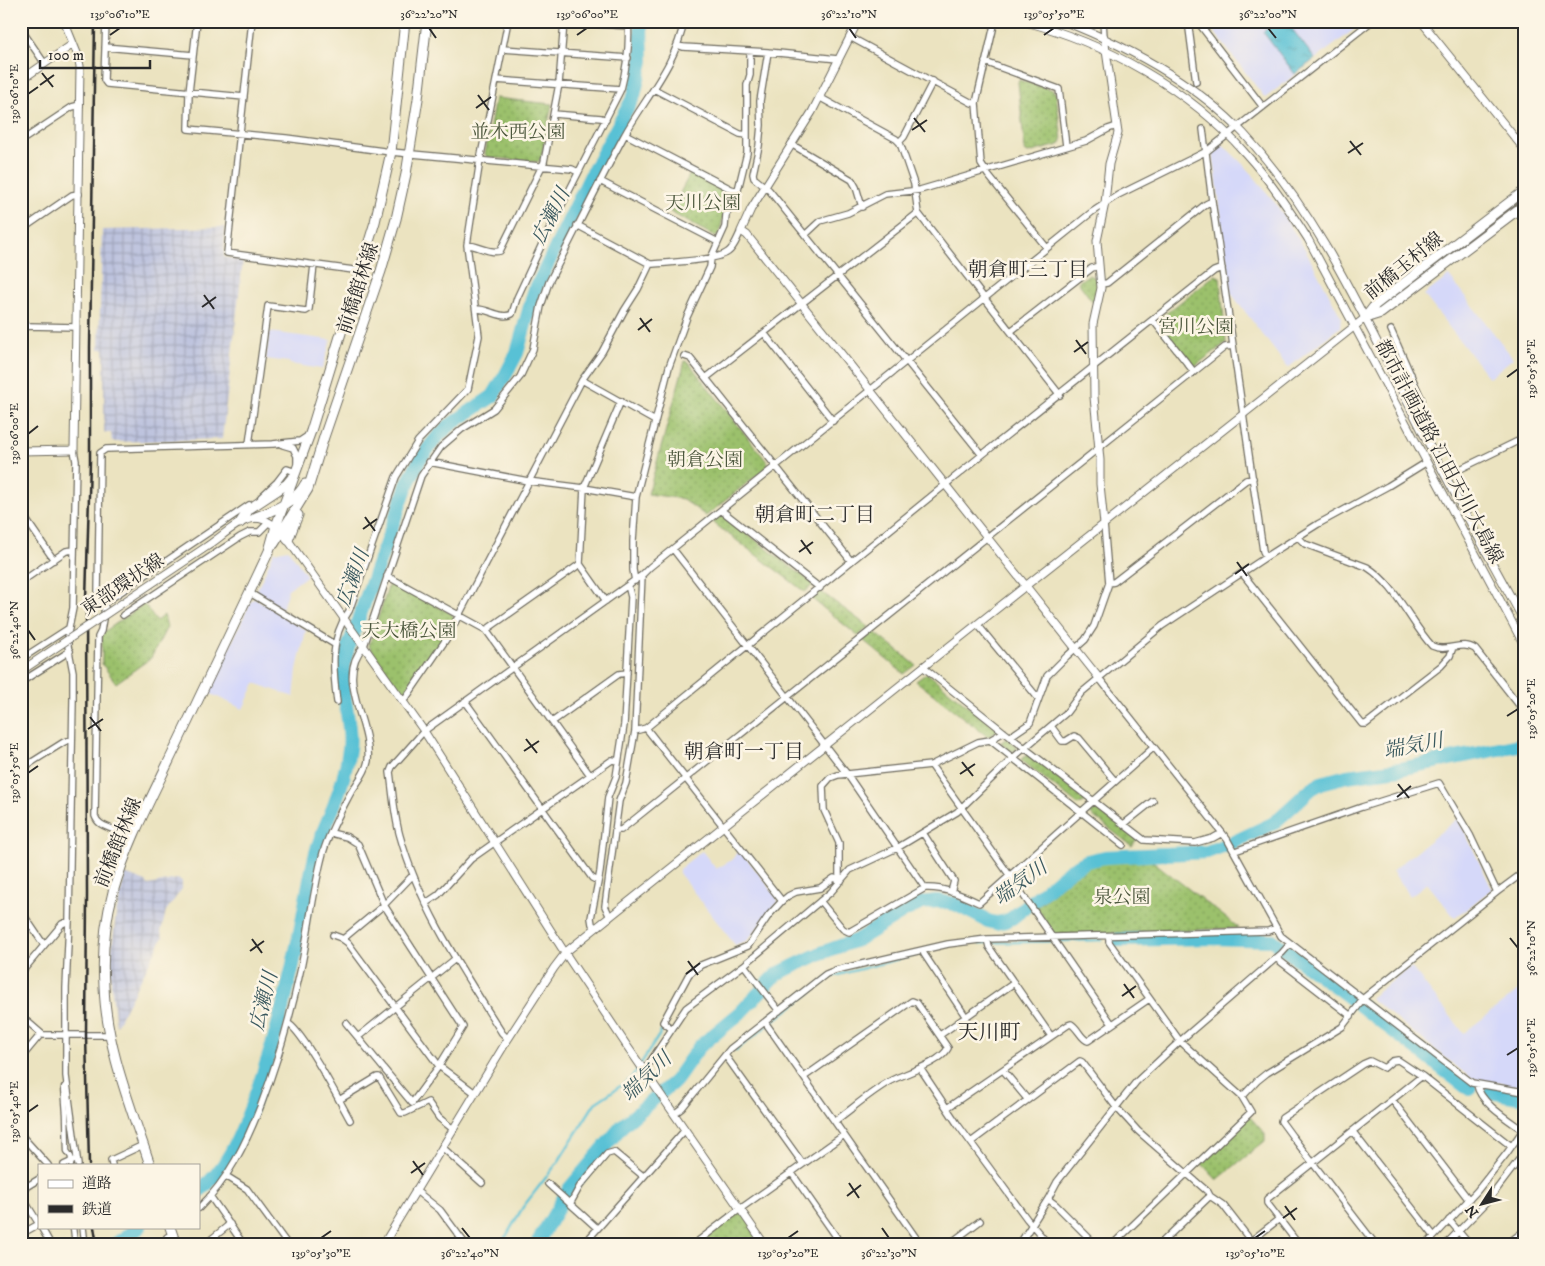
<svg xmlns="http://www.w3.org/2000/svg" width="1545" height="1266" viewBox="0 0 1545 1266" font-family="'IM FELL DW Pica','Noto Serif JP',serif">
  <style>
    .built { fill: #d5d8f9 }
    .industrial { fill: url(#industrial-grid) }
    .grass { fill: url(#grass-dots); stroke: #63764c }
    .water { fill: url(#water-ripples); stroke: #427680 }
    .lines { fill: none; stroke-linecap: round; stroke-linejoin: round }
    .stream { stroke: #59c1d5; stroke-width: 2.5 }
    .river { stroke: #59c1d5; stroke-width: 14 }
    .pedestrian-casing { stroke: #6e6b5f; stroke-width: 7 }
    .minor-casing { stroke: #6e6b5f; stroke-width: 8 }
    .tertiary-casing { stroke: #6e6b5f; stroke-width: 9 }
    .primary-casing { stroke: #6e6b5f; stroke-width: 11 }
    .pedestrian { stroke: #fff; stroke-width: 4.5 }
    .minor { stroke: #fff; stroke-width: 5.5 }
    .tertiary { stroke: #fff; stroke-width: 7 }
    .primary { stroke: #fff; stroke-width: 9 }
    .rail { stroke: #2b2b2b; stroke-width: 2.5 }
    .tertiary-bridge-casing { stroke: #6e6b5f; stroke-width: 9; stroke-linecap: butt }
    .tertiary-bridge { stroke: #fff; stroke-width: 7 }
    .ticks { fill: none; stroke: #2b2b2b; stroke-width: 2 }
    .labels { text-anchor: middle; stroke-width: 5; stroke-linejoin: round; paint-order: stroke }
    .park-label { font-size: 19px; fill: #4d583e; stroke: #fcf5e5 }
    .street-label { font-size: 19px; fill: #2b2b2b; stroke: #fcf5e5 }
    .water-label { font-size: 20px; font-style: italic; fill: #39585e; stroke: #fcf5e5 }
    .neighbourhood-label { font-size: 20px; fill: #2b2b2b; stroke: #fcf5e5 }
    .quarter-label { font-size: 21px; fill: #2b2b2b; stroke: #fcf5e5 }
    .neatline { fill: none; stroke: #2b2b2b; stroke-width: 2 }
    .ticks-label { font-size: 12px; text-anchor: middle; fill: #2b2b2b }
  </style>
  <defs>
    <pattern id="industrial-grid" width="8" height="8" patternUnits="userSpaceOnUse" patternTransform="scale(1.25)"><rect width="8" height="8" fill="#bdc3de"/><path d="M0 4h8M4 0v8" fill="none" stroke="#9a9fb4"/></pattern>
    <pattern id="grass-dots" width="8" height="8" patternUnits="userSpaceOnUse" patternTransform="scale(1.25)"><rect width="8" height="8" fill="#9bc16c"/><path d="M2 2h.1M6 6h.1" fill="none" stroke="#7f9d59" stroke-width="1.8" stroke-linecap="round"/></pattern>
    <pattern id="water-ripples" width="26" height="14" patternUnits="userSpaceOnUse" patternTransform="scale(1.25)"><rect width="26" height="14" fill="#59c1d5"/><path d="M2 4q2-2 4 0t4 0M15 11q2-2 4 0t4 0" fill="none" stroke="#4a9dad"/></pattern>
  </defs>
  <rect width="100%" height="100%" fill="#fcf5e5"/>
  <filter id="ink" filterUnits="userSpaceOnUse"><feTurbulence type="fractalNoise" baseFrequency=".02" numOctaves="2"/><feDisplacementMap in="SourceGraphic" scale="10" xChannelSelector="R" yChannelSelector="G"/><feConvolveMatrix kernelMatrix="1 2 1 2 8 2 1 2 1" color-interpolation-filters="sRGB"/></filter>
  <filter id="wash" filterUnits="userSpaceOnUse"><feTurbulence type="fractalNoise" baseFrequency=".0096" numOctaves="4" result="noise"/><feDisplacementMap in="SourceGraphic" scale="20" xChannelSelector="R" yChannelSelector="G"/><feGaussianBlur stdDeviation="1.12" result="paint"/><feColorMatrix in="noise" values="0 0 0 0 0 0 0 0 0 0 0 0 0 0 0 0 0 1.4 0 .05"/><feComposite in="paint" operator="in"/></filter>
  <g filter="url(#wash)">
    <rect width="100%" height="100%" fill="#ebe3c0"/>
    <path class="built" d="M1206,21H1365L1265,98Z
      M1222,144L1247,168L1276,204L1305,249L1341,317L1340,327L1288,368L1231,293L1213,152Z
      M1449,276L1513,358L1489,378L1424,295Z
      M269,332L331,340L322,369L290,364L289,362L266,359Z
      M288,549L307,576L288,589L282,609L257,594V590L274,552Z
      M255,598L306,630L297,669L294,697L255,683L243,709L209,693L251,601Z
      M1458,818L1492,889L1455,918L1427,883L1410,896L1392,871Z
      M739,849L777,897L778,902L746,942L735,945L679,873V869L702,851L716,869L732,860Z
      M1411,967L1464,1033L1524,986V1087L1471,1078L1370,998Z"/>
    <path class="industrial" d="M225,227L224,257L243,260L222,439L112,442L111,433H104V349H99L102,230Z
      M125,874L146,882L148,885L177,879L182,881V889L166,911L161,932L163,937L116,1026L111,984V955L116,914Z"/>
    <path class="grass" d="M1019,80L1053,90L1056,94L1062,141L1059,145L1028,153L1025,151L1018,82Z
      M495,98L552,104L541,159L537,162L487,157L485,154Z
      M692,170L733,191L734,196L724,213L719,235L716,237L670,212Z
      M1088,275L1096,278L1098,286L1094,301H1092L1078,282Z
      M1215,275L1220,277L1226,343L1195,366H1191L1158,323L1159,319Z
      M685,361L688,362L768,463L767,467L706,516L683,499L648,494Z
      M720,516H724L812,583V586L805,592L715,524L713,522Z
      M393,583L452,614L454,619L444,637L405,692L401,691L369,646L389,584Z
      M820,591L869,627L858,636L811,598Z
      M144,604L156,621L164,615L167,627L151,658L116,683L102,664V636L104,632Z
      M873,631L916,665L904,674L863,640Z
      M927,673L998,730L988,737L916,681Z
      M1005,739C1011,740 1015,743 1017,750L1010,751L1000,743Z
      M1028,754L1085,798V802L1078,805L1021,760Z
      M1092,806L1096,807L1137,839L1132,846L1089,813V809Z
      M1150,859L1239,928L1055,935L1036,907L1083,868L1097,863Z
      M1250,1117L1265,1134V1141L1217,1180L1201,1163L1246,1119Z
      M740,1209L765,1245H693Z"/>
    <path class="water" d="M1277,21H1286L1315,59L1295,74L1263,32Z"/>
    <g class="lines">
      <path class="stream" d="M979,943L1102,940
        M736,1050L830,977L922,953
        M501,1245L523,1207L558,1162L595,1103L631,1079L663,1029"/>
      <path class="river" d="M1118,940L1212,938L1272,940L1336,987L1466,1087L1470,1089
        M1491,1092L1524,1098
        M199,1191C228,1169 240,1135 253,1102C272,1051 286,999 297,946C304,915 308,883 316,853C321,833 331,816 337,797C343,781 347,765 349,749C352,729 345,709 344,689C342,675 344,662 348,648L407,485L420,459L438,436L450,425L493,396L506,374L517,353L534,292L591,175L634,96L642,61L641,21
        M114,1245L140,1227
        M536,1245L569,1189L622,1126L675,1081L699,1047L740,1013L777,974L821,953L857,940L906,910L922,903L937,901L955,904L988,921L996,923L1006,921L1012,918L1070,870L1087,861L1105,857L1207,852L1236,841L1274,823L1311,789L1321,783L1347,776L1400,769L1524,744"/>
    </g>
  </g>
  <g filter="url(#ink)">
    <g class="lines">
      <defs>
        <path id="pedestrian" d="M64,1087L66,1114L67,1151L71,1157V1165
          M73,1227L75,1245"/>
        <path id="minor" d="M106,21L104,80L107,84L244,97
          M197,21L189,92L188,129L286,138L391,152L572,169L578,172
          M243,21L252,22
          M252,21L227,253L361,271
          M373,21L404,25
          M545,21L628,26
          M995,21L976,103L981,164L988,175L1047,248
          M1103,21L1104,37
          M1188,21L1196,82
          M1197,21L1263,107
          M21,29L45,64
          M850,37L972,103H976
          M677,45L683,47L768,52L838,59
          M105,47L193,55
          M503,49L628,58
          M768,52L760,101L761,125L759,146L753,174L754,178L769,190L982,455
          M985,62L1059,89L1066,146
          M496,80L621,89
          M654,89L740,134L747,135
          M554,114L601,118L606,120
          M1203,129L1212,201L1263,551L1266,557
          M625,134L731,189L738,191
          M21,141L72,107L80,105
          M899,142L904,137L933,81
          M791,144L852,180L856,187L862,207
          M600,181L718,242
          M918,213L1060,395
          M577,225L650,264H653C670,262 717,261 728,252C735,247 737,238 741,231
          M21,230L72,195L79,194
          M805,235L820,221L848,213L885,194L920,190L1086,141L1108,129L1117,126
          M467,245C478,245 489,254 500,251L544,162L559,84L564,22
          M1101,284L1107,283L1206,204L1212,201
          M476,309C487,308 502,320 512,314L517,298L542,244L621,89C627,66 630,45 628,21
          M1153,320L1194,372
          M21,328L28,326L76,327
          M21,328V364
          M1391,330L1422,400
          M1011,331L1092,268L1099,266
          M764,333L833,421
          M684,356L690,358L851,561
          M706,378L918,213L914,184L900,143L896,139L819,97
          M582,380L655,421
          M1397,381L1411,374
          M249,444L268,306L306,311L309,309L314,265
          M283,445L293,448L297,456V462
          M74,450L76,461L73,608L68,633V646L73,672V700L69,921L66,988V1076L78,1165
          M429,462L528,481L584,488L636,497
          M1446,476L1524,438
          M261,497L277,482L287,469L296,472
          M721,510L820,588
          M21,512L54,560
          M1298,537L1305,544L1367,567C1397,586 1409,621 1432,646C1447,653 1461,640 1475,649L1519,705L1524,716
          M673,549L847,774L925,888
          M1242,573L1362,724H1366L1441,666L1450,656L1453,647
          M387,576L486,630L590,775
          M635,581L633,570V541L636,497L669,367L687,317L710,267L711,258L725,227L726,215L736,198L747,153V85L750,75V51
          M21,582L66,551L74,550
          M1109,583L1114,582L1246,480L1253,478
          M250,593L334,644
          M606,601L580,564L584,488L621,401
          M103,604L249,505
          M123,615L240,537L250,532H259L269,522
          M978,625L1038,698
          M486,630L580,564
          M21,659L69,628
          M923,667L1004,732L1144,840L1195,843L1213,838L1222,833
          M1099,678L1227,839L1281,936L1472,1083L1524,1092
          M21,682L70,651
          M402,700L406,698L447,638L582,380L602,352L624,311L638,289L650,264
          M465,701L592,878L598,881
          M337,702C333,670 329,639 349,611L396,477L418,441L468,389L479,336L467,245L480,160L508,21
          M552,722L619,674L627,673
          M1051,726L1062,741H1066L1074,736L1079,738L1115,781
          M646,728L782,901
          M635,731L646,728L982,455L1214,271L1222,268
          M1011,736L1030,723L1047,676L1067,656L1085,640L1094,626L1109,583L1104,524
          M990,740L1123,845
          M931,765L1010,876L1112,1024
          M21,769L64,742L72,739
          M1124,824L1153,801
          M616,830H621L1225,347L1233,346
          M331,833L347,837L358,844L384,905L463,1027L439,1066L412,1103L346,1023
          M923,833L954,881L951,892
          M130,846C123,843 124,838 119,833C111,826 99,828 95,816L98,637L101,631L105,607L99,599L98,594L100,453L106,449L273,444L300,441L309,435
          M1235,851L1362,807L1439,783L1470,835L1497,892
          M841,881L839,875V843L824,810L823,786L830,778L838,775L931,765L978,742L990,740L1004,732
          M820,901L843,929L849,932L925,888C944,887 962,895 979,903L1154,747
          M426,903L438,895L471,859L612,760L618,761
          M21,911L44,945
          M610,917L605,906L619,801L626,783L635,731L642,575
          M596,928L592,924L591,918L600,872L608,797L616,777L624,725L631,597L628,585
          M333,935L341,938L348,943L439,1066L475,1093
          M1109,936V942L1180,1041L1242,1097L1251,1112L1112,1245
          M343,939L384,905L413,875
          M987,939L989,947L1051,1036
          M923,950L924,954L966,1017
          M1276,958L1351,1016
          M744,965L779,1011
          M21,973L62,924L69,921
          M21,1016L43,1035H110
          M765,1022L921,1245
          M289,1024C305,1035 339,1100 350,1120
          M672,1029L663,1022L689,974L701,965L748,946L769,915L782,901L788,896L796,892L820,888L834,878L841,881
          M940,1035L1014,983
          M358,1037L455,959
          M508,1039L502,1033C463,971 420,908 400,836C394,816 393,793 390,772L392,767L424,731L642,575L650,567L1092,212L1118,195L1207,151L1372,21
          M725,1055L803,1164
          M21,1058L41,1034
          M920,1068L958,1125L1027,1219L1049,1245
          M643,1070L648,1065L686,1008L744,965L831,892L850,870L897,848L957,812L1014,757L1066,713L1081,693L1162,626L1266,557L1318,524L1388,486L1427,462
          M1003,1070L1028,1100
          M804,1077L912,1001L917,1003L948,1048C941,1063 906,1073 892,1080C873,1090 853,1108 835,1121
          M1477,1085C1480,1103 1509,1120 1524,1131
          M1242,1097L1257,1081L1267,1073L1342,1027L1365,997L1497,892L1524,872
          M339,1100L377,1077H379L401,1113H405L428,1102L439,1118L453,1129
          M1393,1101L1469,1200
          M947,1108L1068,1025L1071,1024C1078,1028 1081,1039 1088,1041L1149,999
          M674,1114L682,1108L730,1049L826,974L836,970L948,944L987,939L1268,931L1276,928
          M1353,1132L1434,1236
          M21,1135L48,1165
          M971,1142L1080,1061L1082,1062L1116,1107L1138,1131L1208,1192L1210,1196L1223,1205L1251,1241
          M442,1147L482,1183
          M64,1165L77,1159
          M112,1165L111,1160L143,1145
          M791,1172L842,1245
          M226,1176L247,1189L288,1245
          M548,1184L597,1228
          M21,1190L39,1179
          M415,1190L440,1210L466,1245
          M21,1195L39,1224L21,1234
          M210,1196L244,1245
          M1048,1199L1056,1205L1096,1245
          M570,1204L580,1186L607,1154L614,1152L643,1176
          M199,1208C229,1179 246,1143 261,1105C278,1060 291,1015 301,968C309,930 313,890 323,853C329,832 340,813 350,794C356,784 366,773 368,761C372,723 334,678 364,646L421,476L441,447L462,429L494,409L520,377L533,349L541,306L549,282C574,234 598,184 624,136C645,98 676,65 684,21
          M1449,1220L1470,1245
          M41,1227L51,1245
          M83,1227L85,1245
          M163,1245L167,1237L173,1234
          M204,1245L230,1224
          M583,1245L685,1130
          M693,1245L740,1209L844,1135
          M948,1245L980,1221
          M1019,1245L1048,1199L1057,1182L1136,1082L1180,1041L1282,953L1290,944
          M1159,1245L1210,1196
          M1246,1245L1279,1219
          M1299,1245L1267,1203V1199L1422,1076
          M1376,1245L1292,1136L1281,1121L1282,1118L1363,1064L1370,1061L1384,1068L1392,1061L1398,1060L1422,1076L1511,1146
          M1426,1245L1477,1191L1507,1153L1523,1130
          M1445,1245L1487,1202L1524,1153
          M1506,1245L1524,1231"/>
        <path id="tertiary" d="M858,21L812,112L751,209L741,231L747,235L1099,678
          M1022,21C1104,42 1190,89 1245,153C1269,179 1289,209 1308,239L1524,645
          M1063,21C1129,47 1195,82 1244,134C1318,214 1363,315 1412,411C1447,482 1486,551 1524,621
          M1421,21L1524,149
          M21,80L73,44
          M21,451L74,450L80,66L77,53L64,21
          M1104,524L1100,484V460L1094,397L1093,324L1101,288L1097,241L1105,203L1109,164L1118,133L1104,37
          M209,545C241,522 257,501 288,540L424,731L565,953L627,1046L765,1245
          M383,1245L508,1039L554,968L567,951L923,667L1365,318"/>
        <path id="primary" d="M1365,318L1375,305L1524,191
          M1365,318L1381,313L1524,205
          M256,517C273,511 297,501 305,484
          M240,523L249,509L287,484L292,478
          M288,540L298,515
          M274,544L308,489L324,437L381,271L396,219L406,174L418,99L427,21
          M150,1165C131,1107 106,1047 104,986C102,955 105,922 113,892C128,840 155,791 178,742C208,679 239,615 269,551L276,526L311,431L375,222L391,152L405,21
          M170,1227L176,1245"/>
      </defs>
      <use href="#pedestrian" class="pedestrian-casing"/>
      <use href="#minor" class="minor-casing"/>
      <use href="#tertiary" class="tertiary-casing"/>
      <use href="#primary" class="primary-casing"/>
      <use href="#pedestrian" class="pedestrian"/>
      <use href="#minor" class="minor"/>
      <use href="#tertiary" class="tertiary"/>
      <use href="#primary" class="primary"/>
      <path class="rail" d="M89,1165L86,1035L87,894L86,600L90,461V347L95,21
        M94,1227L97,1245"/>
      <defs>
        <path id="tertiary-bridge" d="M21,671L209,545"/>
      </defs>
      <use href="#tertiary-bridge" class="tertiary-bridge-casing"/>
      <use href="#tertiary-bridge" class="tertiary-bridge"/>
    </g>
  </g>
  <path class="ticks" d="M429,28L436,38M849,28L856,38M1268,28L1276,38M110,35L120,28M577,35L587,28M1044,35L1054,28M42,73L53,87M40,85L54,75M28,94L38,87M478,95L489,110M476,108L491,97M914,118L925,132M912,130L927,120M1350,141L1361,155M1348,153L1363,143M204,295L214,309M202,307L216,297M640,318L650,332M638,330L652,319M1076,340L1086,354M1074,352L1088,342M1507,377L1518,369M28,434L38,426M365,517L375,531M363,529L377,519M801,540L811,554M799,552L813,542M1237,562L1247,576M1235,574L1249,564M28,630L35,640M1507,716L1518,709M90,717L101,731M88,729L103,719M526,739L537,753M524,751L539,741M962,762L973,776M28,773L38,766M960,774L975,764M1398,784L1409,798M1397,797L1411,786M1510,938L1518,948M252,939L262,953M250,951L264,941M688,961L698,975M686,974L700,963M1124,984L1134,998M1122,996L1136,986M1507,1055L1518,1048M28,1112L38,1105M413,1161L423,1175M411,1173L425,1163M849,1183L859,1198M847,1196L861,1185M1285,1206L1295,1220M1283,1218L1297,1208M462,1228L470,1238M882,1228L889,1238M321,1238L331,1231M788,1238L798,1231M1255,1238L1265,1231"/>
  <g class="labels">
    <g class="park-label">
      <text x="518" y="138">並木西公園</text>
      <text x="703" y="209">天川公園</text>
      <text x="1196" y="333">宮川公園</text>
      <text x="705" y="466">朝倉公園</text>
      <text x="409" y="637">天大橋公園</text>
      <text x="1122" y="903">泉公園</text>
    </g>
    <g class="street-label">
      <text transform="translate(1403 265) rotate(-39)" y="7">前橋玉村線</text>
      <text transform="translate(357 288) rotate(-72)" y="7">前橋館林線</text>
      <text transform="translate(1440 451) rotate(62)" y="7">都市計画道路 江田天川大島線</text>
      <text transform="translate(122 584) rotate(-34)" y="7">東部環状線</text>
      <text transform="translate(117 842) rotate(-68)" y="7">前橋館林線</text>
    </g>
    <g class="water-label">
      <text transform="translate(550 216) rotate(-63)" y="7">広瀬川</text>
      <text transform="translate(352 578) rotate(-70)" y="7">広瀬川</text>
      <text transform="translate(1413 745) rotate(-11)" y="7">端気川</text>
      <text transform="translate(1020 882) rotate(-36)" y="7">端気川</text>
      <text transform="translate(263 1001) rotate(-76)" y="7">広瀬川</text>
      <text transform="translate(646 1076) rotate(-44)" y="7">端気川</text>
    </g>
    <g class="neighbourhood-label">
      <text x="1028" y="276">朝倉町三丁目</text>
      <text x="815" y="521">朝倉町二丁目</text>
      <text x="744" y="758">朝倉町一丁目</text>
    </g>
    <g class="quarter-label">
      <text x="989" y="1039">天川町</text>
    </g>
  </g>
  <rect width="1545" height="1266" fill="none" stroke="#fcf5e5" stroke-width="55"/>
  <rect x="38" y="1164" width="162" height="65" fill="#fcf5e5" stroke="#a8a49b"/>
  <rect x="48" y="1180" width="25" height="8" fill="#ffffff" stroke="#a8a49b"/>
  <text x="82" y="1188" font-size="15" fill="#2b2b2b">道路</text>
  <rect x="48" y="1205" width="25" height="8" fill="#2b2b2b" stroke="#a8a49b"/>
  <text x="82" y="1214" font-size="15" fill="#2b2b2b">鉄道</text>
  <g transform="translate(1482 1204) rotate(234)" stroke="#fcf5e5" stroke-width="4" paint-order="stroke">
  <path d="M0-4L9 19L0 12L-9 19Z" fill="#2b2b2b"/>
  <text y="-8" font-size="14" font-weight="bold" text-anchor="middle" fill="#2b2b2b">N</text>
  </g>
  <path d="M40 60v8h110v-8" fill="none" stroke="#2b2b2b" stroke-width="2.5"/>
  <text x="48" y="60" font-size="15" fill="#2b2b2b" stroke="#fcf5e5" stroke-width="4" paint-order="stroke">100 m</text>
  <rect x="28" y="28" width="1490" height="1210" class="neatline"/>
  <g class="ticks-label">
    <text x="120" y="18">139°06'10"E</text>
    <text x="429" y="18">36°22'20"N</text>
    <text x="587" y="18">139°06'00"E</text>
    <text x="849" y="18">36°22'10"N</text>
    <text x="1054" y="18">139°05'50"E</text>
    <text x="1268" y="18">36°22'00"N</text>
    <text transform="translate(14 94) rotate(-90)" y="4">139°06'10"E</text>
    <text transform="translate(1531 369) rotate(-90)" y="4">139°05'30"E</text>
    <text transform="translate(14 434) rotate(-90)" y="4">139°06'00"E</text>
    <text transform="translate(14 630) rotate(-90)" y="4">36°22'40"N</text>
    <text transform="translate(1531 709) rotate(-90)" y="4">139°05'20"E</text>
    <text transform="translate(14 773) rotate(-90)" y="4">139°05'50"E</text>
    <text transform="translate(1531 948) rotate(-90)" y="4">36°22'10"N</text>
    <text transform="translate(1531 1048) rotate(-90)" y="4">139°05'10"E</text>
    <text transform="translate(14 1112) rotate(-90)" y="4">139°05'40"E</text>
    <text x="321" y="1257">139°05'30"E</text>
    <text x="470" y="1257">36°22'40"N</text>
    <text x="788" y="1257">139°05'20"E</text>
    <text x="889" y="1257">36°22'30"N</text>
    <text x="1255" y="1257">139°05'10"E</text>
  </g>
</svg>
